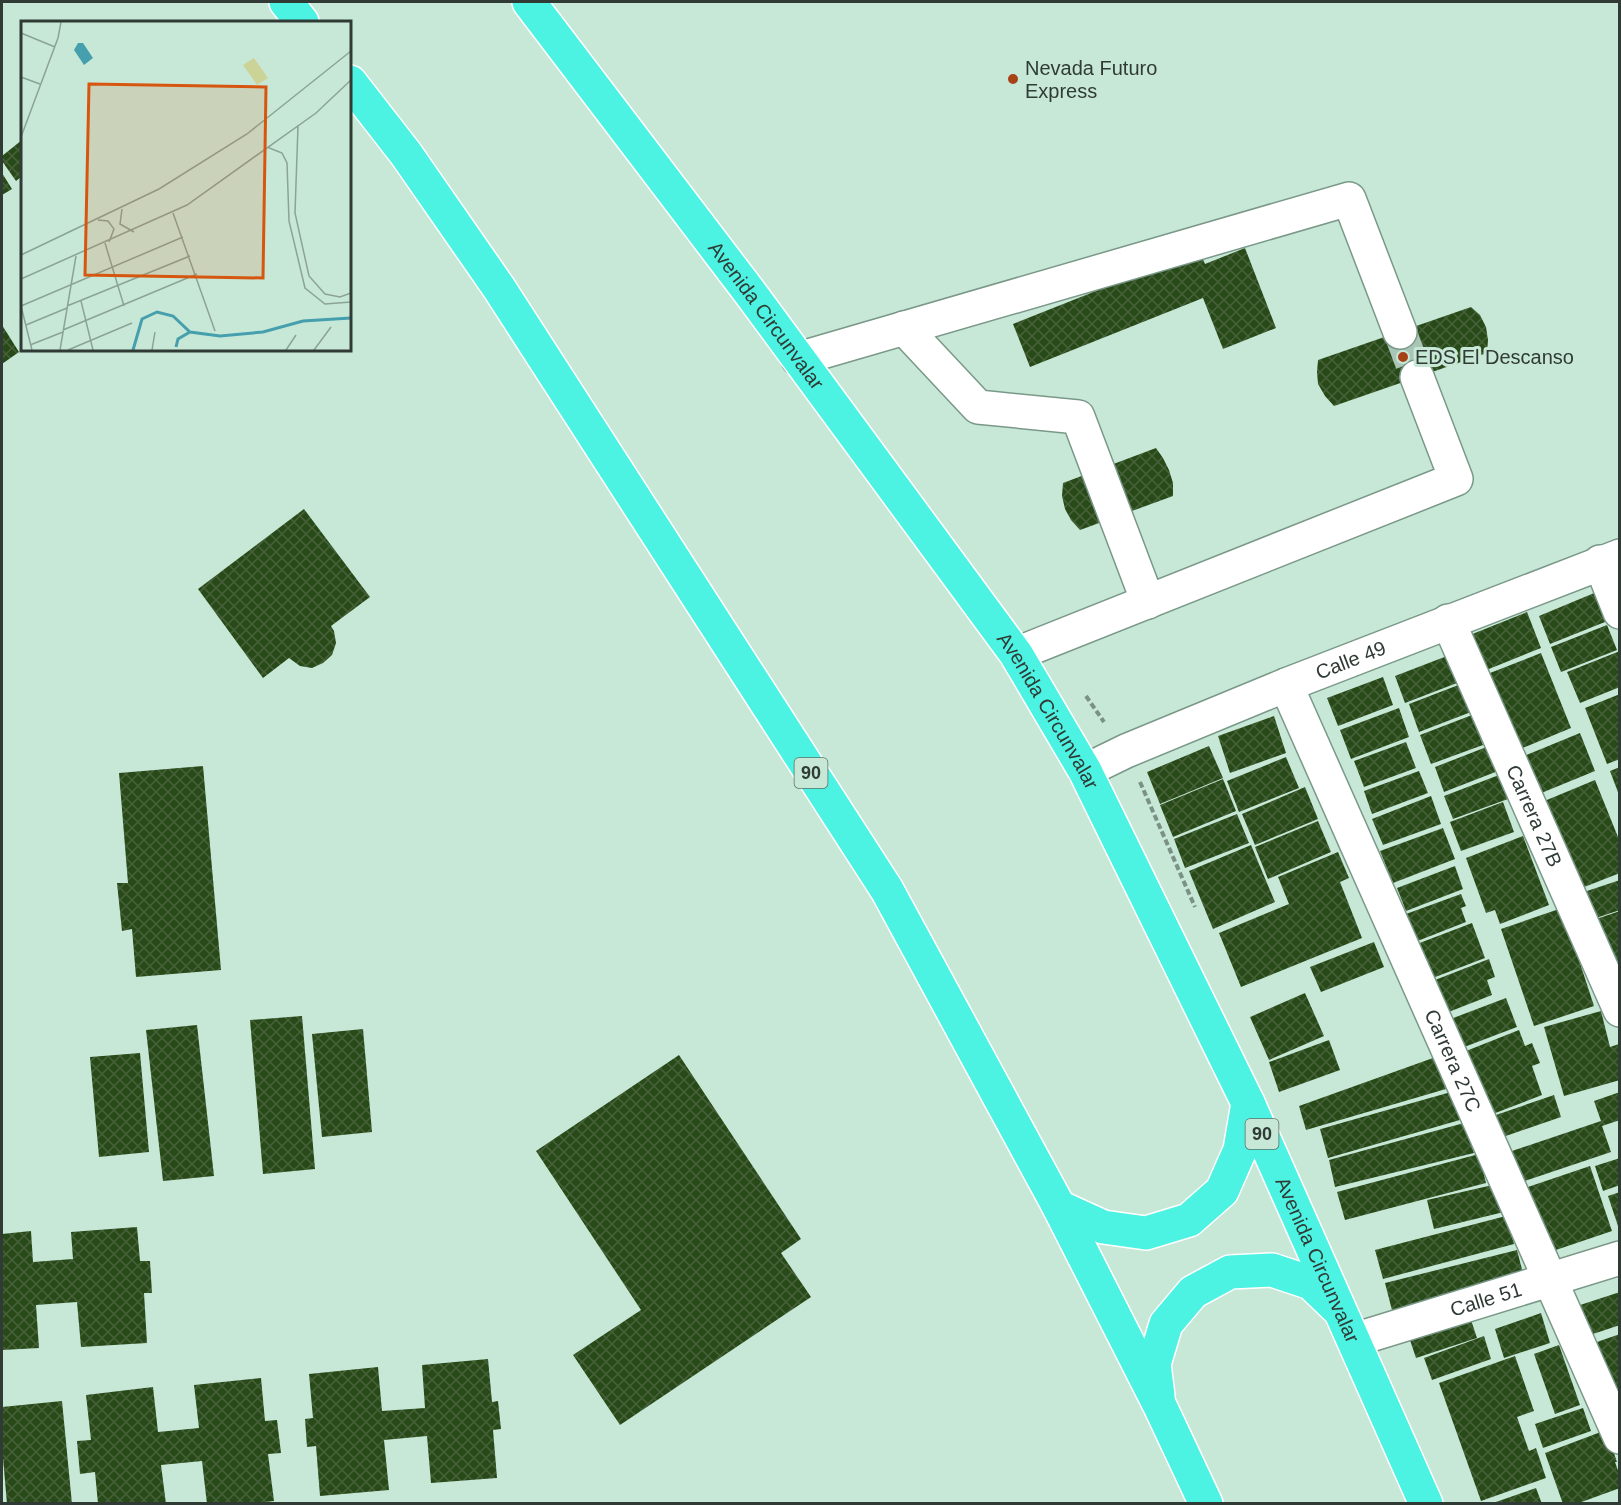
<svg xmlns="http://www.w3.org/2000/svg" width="1621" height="1505" viewBox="0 0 1621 1505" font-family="Arial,sans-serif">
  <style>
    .building { fill: url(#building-cross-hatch) }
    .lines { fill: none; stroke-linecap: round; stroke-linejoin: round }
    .minor-tunnel { stroke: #a9c5b6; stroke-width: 33; stroke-dasharray: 33 16; stroke-linecap: butt }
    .minor-casing { stroke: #7a9888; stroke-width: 36 }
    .highway-casing { stroke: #fff; stroke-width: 36 }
    .path { stroke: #7b9185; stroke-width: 4; stroke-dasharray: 6 3; stroke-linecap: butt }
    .minor { stroke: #fff; stroke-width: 33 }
    .highway { stroke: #4cf2e2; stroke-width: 33 }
    .poi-dot { fill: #a74217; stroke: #c8e8d7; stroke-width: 2 }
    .labels { text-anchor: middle; stroke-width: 6; stroke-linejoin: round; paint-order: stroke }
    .shield { fill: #c8e8d7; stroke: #5d6f65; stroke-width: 1.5 }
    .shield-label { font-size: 18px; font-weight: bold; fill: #2f3b34 }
    .poi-label { font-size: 20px; fill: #2f3b34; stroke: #c8e8d7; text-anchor: start }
    .street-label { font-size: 20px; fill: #2f3b34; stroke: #c8e8d7 }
    .inset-river { fill: none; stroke: #459fad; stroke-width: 3 }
    .inset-road { fill: none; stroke: #8ba396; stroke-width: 1.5 }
    .view { fill: #d65610; fill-opacity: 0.15; stroke: #d65610; stroke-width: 3 }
    .inset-edge { fill: none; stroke: #2f3b34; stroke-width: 3 }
  </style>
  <defs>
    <pattern id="building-cross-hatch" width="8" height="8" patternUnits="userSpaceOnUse" patternTransform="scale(1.5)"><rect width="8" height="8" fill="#284a18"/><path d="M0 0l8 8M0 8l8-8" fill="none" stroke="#47623a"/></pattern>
  </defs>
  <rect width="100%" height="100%" fill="#c8e8d7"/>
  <path class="building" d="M22,140V176L16,181L2,161V156Z
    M2,173L12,189L2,195Z
    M1245,248L1276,328L1223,349L1203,298L1030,367L1013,324L1199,250L1205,264Z
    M1471,307L1480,315L1486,327L1488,340L1487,353L1334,406L1325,396L1318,384L1317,372L1318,360Z
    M2,325L19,352L2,364Z
    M1156,448L1163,458L1169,470L1173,483V496L1080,530L1071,520L1065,509L1062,496L1063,483Z
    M304,509L370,597L331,626L334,631L336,643L332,655L323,663L312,668L300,666L289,658L263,678L198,589Z
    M1599,591L1610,620L1550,644L1539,616Z
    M1527,612L1541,648L1484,671L1470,635Z
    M1607,625L1617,650L1561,672L1551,647Z
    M1620,651V687L1580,703L1567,672Z
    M1541,653L1571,728L1513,752V731L1490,673Z
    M1447,656L1457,683L1405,703L1395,676Z
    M1383,677L1393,705L1338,726L1327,698Z
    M1461,684L1471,712L1419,732L1409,704Z
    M1620,694V759L1607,764L1585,708Z
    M1399,708L1409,737L1351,759L1340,730Z
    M1472,715L1483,745L1431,764L1420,735Z
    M1274,716L1286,753L1230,773L1218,736Z
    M1580,733L1595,771L1534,796L1519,758Z
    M1406,742L1416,768L1364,787L1354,761Z
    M1209,746L1223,778L1160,804L1147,772Z
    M1489,746L1498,771L1444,792L1435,767Z
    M1286,757L1299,788L1239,812L1227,781Z
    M203,766L221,970L136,977L132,929L122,931L117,883H128L119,773Z
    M1620,767V795H1619L1610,771Z
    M1419,771L1428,793L1372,814L1364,791Z
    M1499,775L1508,799L1453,819L1444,796Z
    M1223,779L1236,811L1173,837L1160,805Z
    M1595,780L1620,842V873L1574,891L1542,802Z
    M1305,787L1318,819L1255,845L1242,814Z
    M1431,796L1441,824L1383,845L1372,819Z
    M1503,802L1514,832L1461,851L1450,822Z
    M1237,814L1249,843L1185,868L1174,839Z
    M1318,821L1331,852L1268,879L1255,847Z
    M1443,828L1455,859L1393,883L1380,851Z
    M1523,836L1549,905L1500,924L1495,910L1486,913L1466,858Z
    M1251,845L1275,902L1213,929L1189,871Z
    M1338,852L1349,878L1340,882L1362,938L1241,987L1219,933L1289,904L1278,877Z
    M1455,866L1463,889L1406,911L1397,888Z
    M1620,880V910L1587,921L1578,894Z
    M1461,894L1466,906L1461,908L1466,922L1415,942L1406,914Z
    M1562,908L1594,1006L1534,1026L1501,929Z
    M1620,911V980L1593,920Z
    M1472,923L1485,958L1430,979L1417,944Z
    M1374,942L1384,967L1321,992L1310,967Z
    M1489,959L1495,977L1487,980L1492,995L1446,1013L1435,980Z
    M1305,993L1324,1036L1269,1060L1250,1017Z
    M1506,998L1517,1027L1459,1049L1448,1020Z
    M1601,1011L1610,1047L1619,1044L1620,1045V1080L1564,1096L1544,1027Z
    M302,1016L315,1169L263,1174L250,1020Z
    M197,1025L214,1176L163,1181L146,1030Z
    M363,1029L372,1132L322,1137L312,1034Z
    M1519,1030L1525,1046L1532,1043L1540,1063L1532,1066L1542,1095L1485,1117L1461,1053Z
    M1329,1040L1340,1070L1279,1092L1269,1062Z
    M140,1053L149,1152L99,1157L90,1057Z
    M679,1055L801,1239L781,1253L811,1297L620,1425L573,1355L641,1310L536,1151Z
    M1433,1058L1446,1089L1306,1130L1299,1106Z
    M1451,1092L1460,1120L1328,1158L1320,1129Z
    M1620,1092V1120L1602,1126L1611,1152L1516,1184L1506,1153L1601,1121L1594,1101Z
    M1554,1095L1561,1117L1497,1139L1490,1117Z
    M1464,1123L1474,1153L1335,1187L1329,1160Z
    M1479,1154L1486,1183L1345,1220L1337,1192Z
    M1620,1158V1185L1603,1191L1595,1166Z
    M1590,1166L1612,1231L1547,1253L1525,1188Z
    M1497,1184L1504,1212L1434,1229L1427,1200Z
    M1620,1192V1229H1619L1608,1196Z
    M1506,1216L1514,1244L1383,1279L1375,1250Z
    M137,1227L140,1261H150L152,1293H144L147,1343L81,1347L77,1302L36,1305L39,1348L2,1350V1234L31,1231L33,1262L73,1259L71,1232Z
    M1517,1250L1526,1285L1394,1318L1385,1283Z
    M1620,1292V1325L1584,1337L1574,1307Z
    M1541,1313L1550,1343L1504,1358L1495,1329Z
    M1470,1317L1477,1338L1416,1358L1409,1337Z
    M1620,1334V1394L1612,1397L1594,1343Z
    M1484,1336L1491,1359L1432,1380L1424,1358Z
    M1559,1345L1580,1405L1555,1414L1534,1354Z
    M1515,1356L1534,1411L1517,1417L1529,1451L1536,1448L1546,1478L1481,1501L1439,1383Z
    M488,1359L492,1402L498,1401L501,1429L493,1430L497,1478L431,1483L427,1436L384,1440L389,1490L320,1496L316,1446L307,1447L305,1419L313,1418L309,1374L378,1367L382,1411L425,1408L422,1365Z
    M261,1378L265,1421L277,1420L281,1453L268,1454L274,1501L247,1504H207L202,1461L161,1465L166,1504H98L95,1472L80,1474L77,1441L91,1440L86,1395L153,1387L158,1432L199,1428L194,1385Z
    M62,1401L72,1504H7L2,1447V1407Z
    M1583,1408L1591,1431L1543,1448L1535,1424Z
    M1606,1430L1617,1462H1615L1620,1476V1488L1576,1504H1563L1545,1453Z
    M1536,1488L1542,1504H1493V1503Z"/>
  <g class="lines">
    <path class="minor-tunnel" d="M1400,332L1417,377"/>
    <defs>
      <g id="minor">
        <path d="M904,328L978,407L1078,417L1148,602"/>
        <path d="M798,359L1349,199L1400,332"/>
        <path d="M1600,562L1620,612"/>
        <path id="s1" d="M1448,621L1620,1010"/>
        <path d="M1016,654L1456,479L1417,377"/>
        <path id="s2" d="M1286,685L1620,1437"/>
        <path id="s3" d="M1085,771L1126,751L1286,685L1620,556"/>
        <path id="s4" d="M1354,1340L1620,1258"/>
      </g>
      <g id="highway">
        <path d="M286,2L302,22"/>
        <path id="s5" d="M529,2L751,294L1016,654L1085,771L1248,1103L1426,1504"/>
        <path d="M350,82L406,154L499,288L887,890L1059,1207L1160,1406L1206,1504"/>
        <path d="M1059,1207L1103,1227L1146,1233L1189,1220L1222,1191L1240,1150L1248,1103"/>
        <path d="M1158,1396L1154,1364L1166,1324L1193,1292L1230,1272L1272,1270L1311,1283L1336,1307"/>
      </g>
    </defs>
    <use href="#minor" class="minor-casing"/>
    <use href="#highway" class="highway-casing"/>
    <path class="path" d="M1086,696L1104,722
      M1140,782L1195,907"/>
    <use href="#minor" class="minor"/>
    <use href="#highway" class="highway"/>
  </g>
  <g class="poi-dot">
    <circle cx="1013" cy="79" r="6"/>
    <circle cx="1403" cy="357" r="6"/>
  </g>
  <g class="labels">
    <g class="shield">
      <rect x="794.5" y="758" width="33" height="30" rx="4.5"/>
      <rect x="1245.5" y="1119" width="33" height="30" rx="4.5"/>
    </g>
    <g class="shield-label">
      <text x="811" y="779">90</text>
      <text x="1262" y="1140">90</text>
    </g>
    <g class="poi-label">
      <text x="1025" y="75">Nevada Futuro<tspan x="1025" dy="23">Express</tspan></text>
      <text x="1415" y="364">EDS El Descanso</text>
    </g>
    <g class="street-label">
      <text dy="7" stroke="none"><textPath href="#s5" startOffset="393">Avenida Circunvalar</textPath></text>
      <text dy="7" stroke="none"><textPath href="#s3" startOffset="288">Calle 49</textPath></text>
      <text dy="7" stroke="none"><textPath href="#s5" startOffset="879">Avenida Circunvalar</textPath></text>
      <text dy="7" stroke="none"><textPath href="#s1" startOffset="213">Carrera 27B</textPath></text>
      <text dy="7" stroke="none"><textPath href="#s2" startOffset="411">Carrera 27C</textPath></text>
      <text dy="7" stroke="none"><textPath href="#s5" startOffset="1491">Avenida Circunvalar</textPath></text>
      <text dy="7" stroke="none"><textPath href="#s4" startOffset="138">Calle 51</textPath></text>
    </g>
  </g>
  <g transform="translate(21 21)">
    <rect width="330" height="330" fill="#c8e8d7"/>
    <path d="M233,37L247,57L236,64L222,44Z" fill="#ccd397"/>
    <path d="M57,22H62L72,37L63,44L53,29Z" fill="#459fad"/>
    <path class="inset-river" d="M155,326L157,318L169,311M112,329L121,298L136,291L152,295L169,311L199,315L242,311L282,300L330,297"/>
    <path class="inset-road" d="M0,12L34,26M0,56L19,63M277,105L274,192L288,255L304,273L319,276L330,272M0,116L37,17L40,1M246,126L261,132L266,142L268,200L284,267L304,283L330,281M101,188L99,203L113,211M152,192L194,310M77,199L87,200L93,208L88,221M84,222L103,285M0,234L138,168L226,113L330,30M0,258L166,184L295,92L330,59M60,280L72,329M0,285L162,216M0,285L11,329M46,285L169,235M5,304L46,287M42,309L176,253M9,324L42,311M39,329L55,235M47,329L111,302M131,329L134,311M265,329L275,314M293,329L310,306"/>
    <path class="view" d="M68,63L245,66L242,257L64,254Z"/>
    <rect width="330" height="330" class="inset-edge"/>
  </g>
  <rect width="1621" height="1505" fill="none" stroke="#2f3b34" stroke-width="6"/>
</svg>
